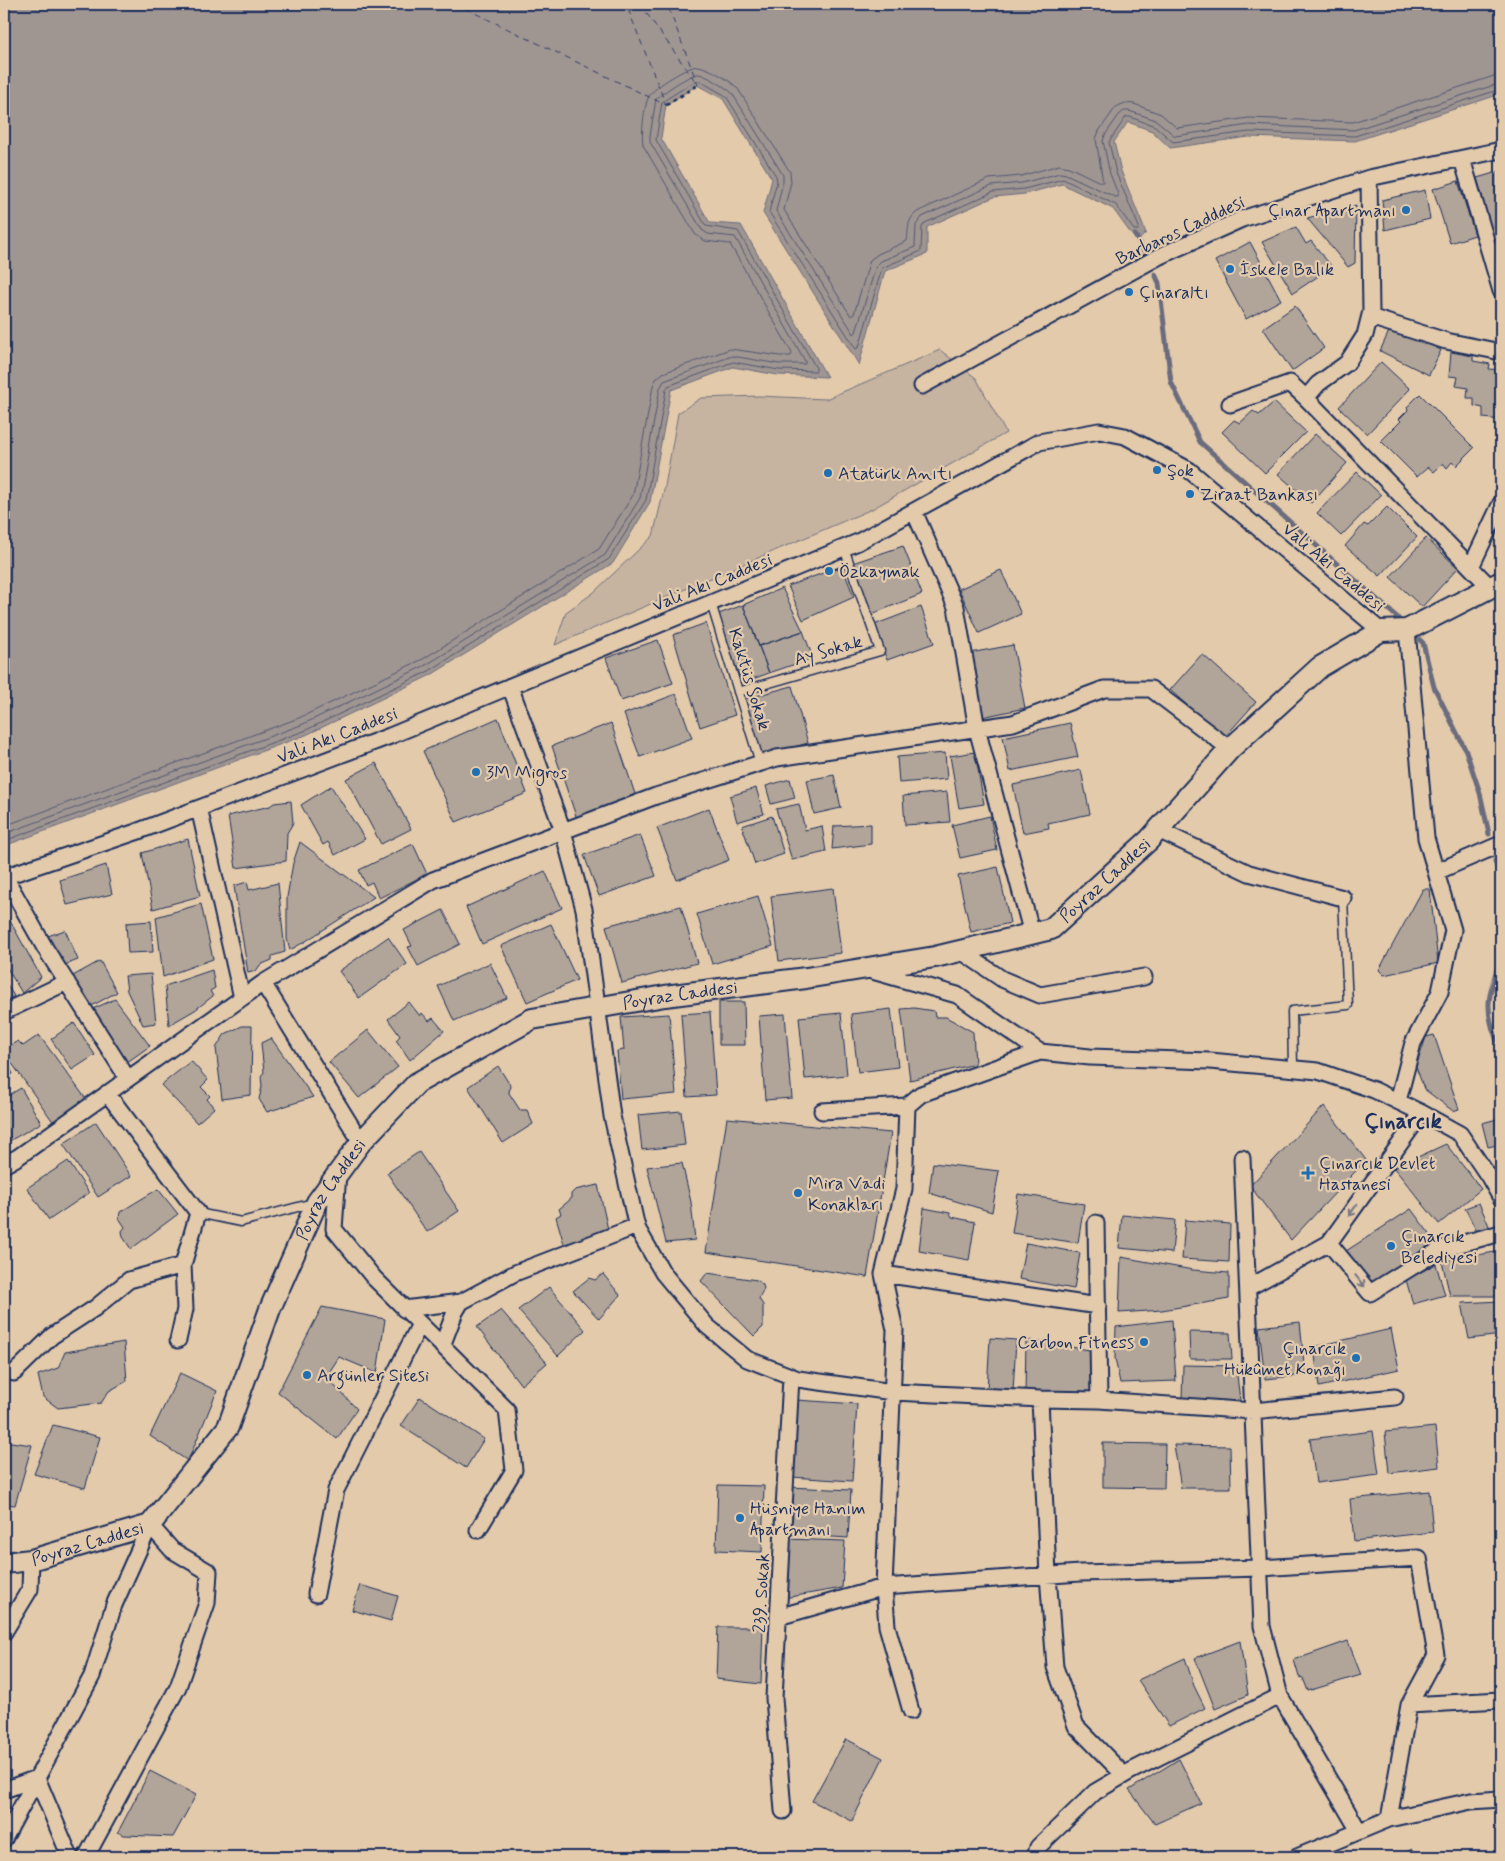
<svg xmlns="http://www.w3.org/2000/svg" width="1505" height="1861" viewBox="0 0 1505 1861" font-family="Mynerve,sans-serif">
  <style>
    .green { fill: #c6b3a0; stroke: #70717f }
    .water { fill: #9f9591; stroke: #6a6c7d }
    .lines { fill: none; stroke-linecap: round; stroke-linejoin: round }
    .shore { stroke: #505872; stroke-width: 1 }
    .stream { stroke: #6a6c7d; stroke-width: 5 }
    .ferry { stroke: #2f3e66; stroke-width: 1; stroke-dasharray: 6 5; stroke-linecap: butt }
    .building { fill: #b1a498; stroke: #1b2f5e }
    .lane-casing { stroke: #1b2f5e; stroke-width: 11 }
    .street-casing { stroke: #1b2f5e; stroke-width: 19 }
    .secondary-casing { stroke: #1b2f5e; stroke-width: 24 }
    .path { stroke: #1b2f5e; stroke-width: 3; stroke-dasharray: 4 4; stroke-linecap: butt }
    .lane { stroke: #e3caab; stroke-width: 8 }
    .street { stroke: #e3caab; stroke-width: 15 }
    .secondary { stroke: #e3caab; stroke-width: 20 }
    .oneway { stroke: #757581 }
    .poi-dot { fill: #1f6fb2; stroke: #e3caab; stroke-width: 2 }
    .labels { text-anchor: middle; stroke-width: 4.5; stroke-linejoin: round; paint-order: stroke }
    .poi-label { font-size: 18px; fill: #1b2f5e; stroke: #e3caab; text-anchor: start }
    .street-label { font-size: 18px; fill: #1b2f5e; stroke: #e3caab }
    .district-label { font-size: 22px; font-weight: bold; fill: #1b2f5e; stroke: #e3caab }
  </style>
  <rect width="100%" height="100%" fill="#e3caab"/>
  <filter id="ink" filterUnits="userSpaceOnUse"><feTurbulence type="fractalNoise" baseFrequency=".02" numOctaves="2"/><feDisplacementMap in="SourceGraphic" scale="10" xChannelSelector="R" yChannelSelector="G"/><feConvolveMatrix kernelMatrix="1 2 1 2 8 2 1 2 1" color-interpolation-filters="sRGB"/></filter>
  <g filter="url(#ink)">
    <path class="green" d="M940,350L976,378L1006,433L872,509L555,645L566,612L593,593L653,536L665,486L678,413L701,398L759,396L826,399Z"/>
    <path class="water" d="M4,4H1501V94L1355,141L1249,137L1170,148L1152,131L1128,122L1114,142L1121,171L1146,233L1137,242L1113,209L1062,184L1025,194L994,197L927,227V254L885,271L859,365L763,213L772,179L723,99L697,85L666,105L661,138L710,223L741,225L827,377L778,375L733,367L671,390L650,502L613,563L431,675L306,735L4,846Z"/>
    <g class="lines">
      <path class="shore" d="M4,826L299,718L423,659L599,549L633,495L653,386L656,379L663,373L730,349L780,356H791L792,353L730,244L705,241L695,234L643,145C641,135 644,105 649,96C654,87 688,66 698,66C708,67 732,81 738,89L790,172L791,182L784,210L851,316L854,314L870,260L878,254L907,241C909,229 906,219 919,211L989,179L1021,176L1059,165L1069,167L1100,182H1103L1096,139L1099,131L1116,107L1125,103L1134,104L1161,114L1177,128L1249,118L1353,122L1494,76L1501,75
        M4,834L301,725L426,665L605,555L640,498L660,388L664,381L732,356L779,364H805V361L735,237L708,234L702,230L650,142V136L656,99C662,93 690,74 698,74C705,74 727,88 732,93L783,175V182L776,211L854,334L856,332L876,266L881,261L915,247L916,225L922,217L991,186L1022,183L1060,173L1066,174L1115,197H1118V194L1110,174L1103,141L1105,135L1119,115L1124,111H1129L1156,120L1175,136L1249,125L1354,130L1501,83
        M4,841L304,731L429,671L609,559L646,500L666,390L668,386L733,362L779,370L816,371V368L738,231L706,226L656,140L662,102L695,81H700L726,96L776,176L777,181L769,212L856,349L859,347L882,268L921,251L922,227L925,223L993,192L1024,189L1063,179L1116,205L1134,230H1138L1139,227L1116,173L1109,142L1126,117H1130L1155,126L1173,142L1249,132L1355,136L1501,89"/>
      <path class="stream" d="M1135,235L1143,250
        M1155,274L1159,283L1171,382L1200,442L1398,618
        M1420,640L1423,643L1434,687L1466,751L1480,793L1489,834
        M1495,861L1501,881
        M1501,959C1487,995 1483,1013 1501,1049"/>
      <path class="ferry" d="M456,4L666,105L626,4
        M640,4L698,85L667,4"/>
    </g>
    <path class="building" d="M1501,171V234L1493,236L1477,178Z
      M1458,181L1475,235L1450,243L1433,189Z
      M1425,190L1430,219L1385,230L1382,200Z
      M1356,206L1355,263L1348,267L1307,218Z
      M1296,227L1306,244L1311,241L1332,267L1293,293L1262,242Z
      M1250,242L1281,300L1246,319L1215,261Z
      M1295,306L1324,348L1292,371L1263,328Z
      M1391,327L1441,350L1429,375L1380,351Z
      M1451,352L1473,356V361L1490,364L1489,369L1501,370V420L1483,418V408L1474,406V398H1467L1468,388L1456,386L1458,377L1449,376Z
      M1381,362L1410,389L1367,434L1339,407Z
      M1420,394L1474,448L1456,466L1452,462L1447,468L1443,463L1434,472L1428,467L1417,477L1381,441L1401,421L1399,419L1408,410L1407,407Z
      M1274,402L1306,432L1265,473L1222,432L1234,420L1240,423L1253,411L1259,415Z
      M1315,434L1347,463L1311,503L1278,474Z
      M1357,472L1381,495L1341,536L1317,513Z
      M1387,507L1417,537L1380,576L1345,546L1364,524L1368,526Z
      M1426,538L1458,568L1422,607L1390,577Z
      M903,546L922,594L872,614L853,566L829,571Z
      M842,566L854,597L803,620L788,586Z
      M1001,570L1021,614L979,633L959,589Z
      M782,588L803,631L759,646L743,605Z
      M743,605L769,673L742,683L716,615Z
      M921,607L934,643L887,660L874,625Z
      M706,623L735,715L700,727L673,635Z
      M803,631L813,658L769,673L759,646Z
      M658,640L673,683L621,701L606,658Z
      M1013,645L1025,708L982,717L970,653Z
      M1202,654L1256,702L1224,738L1170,690Z
      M792,686L808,743L761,756L745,699Z
      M676,694L692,738L640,757L624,714Z
      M498,718L527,793L456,822L423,751Z
      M611,723L635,794L577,819L552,746Z
      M1070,723L1078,757L1010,771L1003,737Z
      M975,752L984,804L959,808L950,756Z
      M945,753L947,779L899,783L897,757Z
      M376,763L411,829L381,844L346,779Z
      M1081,770L1090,814L1048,823L1049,828L1023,833L1013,785Z
      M834,775L841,808L814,814L807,780Z
      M790,779L795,798L771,804L766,786Z
      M331,786L365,839L335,855L328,842L323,845L301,805Z
      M756,788L764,814L737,822L730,796Z
      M947,792L950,822L905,825L903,796Z
      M291,801L293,823L287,833L286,861L236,868L228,816L270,806L274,803Z
      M799,804L805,830L822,826L826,852L792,860L776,809Z
      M709,808L729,860L677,880L657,828Z
      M772,816L784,854L755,864L742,826Z
      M990,816L997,850L960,858L952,825Z
      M871,824V844L832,849L834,826Z
      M640,835L656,876L599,896L584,855Z
      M188,839L200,896L153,909L142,853Z
      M300,842L374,897L306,941L290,950L287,939V897L293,863Z
      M413,844L427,874L379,898L372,882L366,885L359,870Z
      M106,865L112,894L67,905L60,880Z
      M998,867L1010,923L971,932L958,876Z
      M545,871L562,908L482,944L466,907Z
      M247,882L249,890L278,883L285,952L272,956V960L260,965L256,971L248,973L234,886Z
      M833,888L841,953L779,961L771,896Z
      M1423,889H1430L1438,963L1384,975L1379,970Z
      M758,896L773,946L712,964L697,914Z
      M201,904L213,959L163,977L156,917Z
      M681,906L697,963L622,983L606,926Z
      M4,910L41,977L22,993L4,963Z
      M443,910L460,944L418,966L408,947L412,946L404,930Z
      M151,921L153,952L128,953L126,923Z
      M551,924L577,980L527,1002L501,946Z
      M65,930L78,960L62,966L45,937Z
      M388,937L407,964L359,998L339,971Z
      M100,961L117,992L88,1008L71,977Z
      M490,963L507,998L454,1021L438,986Z
      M212,970L215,988L210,991L213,996L195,1010L169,1025L165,986Z
      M151,974L156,1023L143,1025L127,991L125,976Z
      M4,980L14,996L4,1002Z
      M115,999L150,1046L123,1065L86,1012Z
      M409,1002L420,1016L422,1013L429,1021L433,1018L444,1031L410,1060L396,1040L400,1036L388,1019Z
      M719,1002H744L745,1045H719Z
      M914,1008L934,1011L935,1017H946L973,1032L975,1064L910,1080L901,1009Z
      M891,1009L898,1067L858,1072L851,1014Z
      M710,1012L716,1095L687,1097L681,1014Z
      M841,1013L847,1075L805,1079L799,1017Z
      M669,1014L676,1094L621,1099L617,1051L624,1050L621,1017Z
      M785,1014L792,1098L765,1100L759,1016Z
      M74,1023L95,1055L72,1070L51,1039Z
      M242,1026H252L251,1095L222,1099L216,1048L225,1034Z
      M368,1030L398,1067L359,1098L329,1062Z
      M39,1035L86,1099L54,1123L4,1052V1049L18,1041L23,1046Z
      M1434,1035L1459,1109L1453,1111L1424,1089L1416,1067L1426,1037Z
      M271,1038L313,1097L267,1112L259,1099L262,1087L261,1076L264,1072L261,1043Z
      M7,1061L13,1074L4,1078V1062Z
      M191,1061L208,1080L201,1087L210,1096L207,1099L214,1108L197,1123L161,1085Z
      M498,1066L510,1085L509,1093L520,1110H527L533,1124L503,1143L468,1087Z
      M21,1088L41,1123L4,1144V1098Z
      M1324,1106L1366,1160L1291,1240L1250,1186Z
      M681,1111L685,1145L642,1150L638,1115Z
      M727,1118L891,1133L867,1277L706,1252Z
      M1501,1118V1144L1488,1147L1482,1123Z
      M96,1122L131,1176L98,1197L63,1144Z
      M1446,1144L1481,1189L1439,1224L1394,1168Z
      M419,1152L459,1211L427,1232L387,1173Z
      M68,1161L89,1193L49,1220L27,1188Z
      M682,1163L691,1202L695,1240L666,1243L647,1167Z
      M933,1163L999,1171L992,1212L929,1193Z
      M598,1185L609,1234L564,1244L556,1217L561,1214L559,1209L571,1199V1194L575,1190Z
      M158,1189L178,1214L131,1249L123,1237L122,1231L125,1227L119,1218L120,1212Z
      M1018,1194L1084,1204L1078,1243L1012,1233Z
      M1479,1203L1490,1228L1477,1232L1465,1208Z
      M924,1208L950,1213L952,1217L975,1222L969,1260L919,1251Z
      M1411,1209L1435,1241L1371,1286L1346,1251Z
      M1122,1215L1175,1220L1172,1253L1119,1248Z
      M1185,1220L1230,1224L1229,1262L1182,1259Z
      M1026,1243L1080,1253L1074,1289L1019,1279Z
      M1495,1252L1501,1276V1296H1450L1442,1261Z
      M1121,1257L1193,1270L1229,1273V1299L1162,1310L1119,1313Z
      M1436,1264L1445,1295L1413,1304L1406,1280Z
      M707,1273L757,1280L763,1285L764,1289L759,1299L763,1305V1327L754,1336L701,1281Z
      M603,1274L620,1295L599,1319L573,1291L589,1278L595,1280Z
      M549,1287L585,1330L558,1356L518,1310Z
      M1501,1301V1335L1469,1339L1462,1303Z
      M322,1307L385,1319L377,1373L339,1357L326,1377L357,1409L337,1439L278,1392Z
      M501,1310L547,1363L521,1385L477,1327Z
      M1172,1320L1176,1381L1120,1383L1115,1358L1116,1327Z
      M1300,1322L1305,1375L1265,1379L1259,1327Z
      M1391,1329L1399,1369L1319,1387L1314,1347Z
      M1189,1332L1230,1333L1232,1359H1190Z
      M990,1338L1016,1340L1013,1391L987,1390Z
      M1026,1340L1096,1351L1095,1393L1025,1395Z
      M124,1342L127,1381L109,1391L101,1403L58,1408L43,1397L38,1375L58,1368L65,1352Z
      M1183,1365L1236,1366L1240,1401L1182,1399Z
      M180,1373L217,1391L188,1461L150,1436Z
      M420,1397L484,1439L466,1468L401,1426Z
      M796,1400L857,1404L852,1481L791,1477Z
      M53,1425L100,1437L85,1488L34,1474Z
      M1435,1427L1439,1467L1389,1473L1385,1432Z
      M1373,1431L1379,1475L1316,1483L1310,1439Z
      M4,1441L32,1445L15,1505L4,1504Z
      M1103,1443L1165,1444L1164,1488L1103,1487Z
      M1174,1445L1230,1446L1231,1488H1181Z
      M718,1485L764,1486L762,1552L716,1550Z
      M789,1487L851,1490L848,1538L787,1534Z
      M1429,1491L1433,1532L1354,1541L1350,1499Z
      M786,1539L845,1541L842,1588L784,1598Z
      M360,1585L398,1596L391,1621L352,1610Z
      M718,1627H763L761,1684L716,1679Z
      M1240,1641L1248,1695L1215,1709L1195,1658Z
      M1348,1641L1361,1675L1308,1691L1303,1678L1299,1677L1294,1660Z
      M1185,1658L1194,1686L1205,1708L1169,1726L1138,1680Z
      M846,1739L883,1758L852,1821L812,1801Z
      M1179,1759L1201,1803L1155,1824L1129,1790Z
      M150,1771L196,1795L173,1837L124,1835L118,1832Z
      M1413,1849L1417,1857H1398Z"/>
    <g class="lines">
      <defs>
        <path id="lane" d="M711,603L760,763
          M738,692L880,651L844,548
          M1293,1068L1292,1011L1348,1005L1343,898
          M198,1213L241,1222L313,1203"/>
        <path id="street" d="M1462,159L1501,291
          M1370,317L1446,341L1501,352
          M922,386L1160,256L1242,219L1369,178L1501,150
          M1306,398L1491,588
          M1230,404L1290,383L1306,398L1318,384L1347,363L1365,335L1371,311L1369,178
          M914,511L956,607L977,729L1032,934
          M1471,567L1501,503
          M510,686L563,831L584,909L612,1116L637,1228L663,1273L707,1326L747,1359L798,1379L893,1392L1040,1399L1099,1400L1253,1411L1395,1397
          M199,808L242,998
          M1158,830L1249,873L1343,898
          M1436,872L1501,844
          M4,877L136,832L390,736L858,542L1039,442L1099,431L1125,436L1189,470L1381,631
          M5,877L45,948L128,1079
          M961,951L1002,979L1040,995L1144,977
          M869,970L957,995L1040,1052L1090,1057L1210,1061L1318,1071L1374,1090L1422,1113L1460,1134L1489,1177L1501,1198
          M263,983L361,1142
          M4,1012L67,982
          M1398,1101L1413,1043L1440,992L1453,930L1426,838L1407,630
          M907,1106L904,1189L883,1274L895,1330L884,1587L887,1626L911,1711
          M822,1111L907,1106L921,1094L1040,1052
          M1242,1158L1262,1626L1280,1696L1359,1831
          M4,1165L18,1157L263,983L433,880L656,796L777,758L1013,723L1104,689H1151L1230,749
          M338,1173L334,1229L374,1278L507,1410L514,1470L478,1530
          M1096,1223L1099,1400
          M1329,1243L1370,1293L1441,1249L1501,1233
          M883,1274L1098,1306
          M1248,1288L1329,1243L1422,1113
          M461,1302L515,1273L637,1226
          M404,1309L461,1302L455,1312L442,1346
          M178,1340L185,1309L183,1265
          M14,1373L52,1336L95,1308L129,1280L183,1265L198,1213L107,1093
          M1040,1399L1048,1575L1055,1667L1076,1726L1124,1775
          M316,1594L336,1490L420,1324
          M778,1617L884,1587L1080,1573L1260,1568L1419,1558L1436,1655L1409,1705L1389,1819
          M4,1632L30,1589L31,1560
          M1409,1705L1501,1700
          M4,1790L37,1778L70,1857
          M783,1811L774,1698L791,1377
          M4,1839L92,1676L114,1605L150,1525L172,1550L209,1572L207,1603L178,1687L86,1857
          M1035,1857L1038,1847L1095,1792L1131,1771L1280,1696
          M1297,1857L1389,1819L1471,1801L1501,1799"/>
        <g id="secondary">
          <path id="s1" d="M4,1563L31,1560L150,1525L228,1427L270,1309L317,1202L361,1142L417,1083L532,1019L665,996L806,978L935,957L1051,929L1149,840L1230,749L1320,667L1381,631L1407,630L1501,582"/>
        </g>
      </defs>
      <use href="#lane" class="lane-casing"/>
      <use href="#street" class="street-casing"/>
      <use href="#secondary" class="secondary-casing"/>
      <path class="path" d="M666,105L698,85"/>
      <use href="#lane" class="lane"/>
      <use href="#street" class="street"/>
      <use href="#secondary" class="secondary"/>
    </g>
    <defs><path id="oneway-shaft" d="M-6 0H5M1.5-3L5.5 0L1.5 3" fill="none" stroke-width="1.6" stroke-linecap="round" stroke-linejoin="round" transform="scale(1.25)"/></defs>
    <g class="oneway">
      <use href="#oneway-shaft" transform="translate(1353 1210) rotate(125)"/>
      <use href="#oneway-shaft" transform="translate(1360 1281) rotate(51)"/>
    </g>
  </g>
  <g class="poi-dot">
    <circle cx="1406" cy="210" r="5"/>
    <circle cx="1230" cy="269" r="5"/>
    <circle cx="1129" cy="292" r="5"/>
    <circle cx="1157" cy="470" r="5"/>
    <circle cx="828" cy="473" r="5"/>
    <circle cx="1190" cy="494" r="5"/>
    <circle cx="829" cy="571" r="5"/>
    <circle cx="476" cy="772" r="5"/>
    <path d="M1305.5 1165.5h5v5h5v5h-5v5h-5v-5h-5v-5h5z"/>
    <circle cx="798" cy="1193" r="5"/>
    <circle cx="1391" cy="1246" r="5"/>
    <circle cx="1144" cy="1342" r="5"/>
    <circle cx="1356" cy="1358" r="5"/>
    <circle cx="307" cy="1375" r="5"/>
    <circle cx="740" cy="1518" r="5"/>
  </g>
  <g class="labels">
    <g class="poi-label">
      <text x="1396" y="216" text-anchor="end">Çınar Apartmanı</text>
      <text x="1240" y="275">İskele Balık</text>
      <text x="1139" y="298">Çınaraltı</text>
      <text x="1167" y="476">Şok</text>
      <text x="838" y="479">Atatürk Anıtı</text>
      <text x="1200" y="500">Ziraat Bankası</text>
      <text x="839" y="577">Özkaymak</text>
      <text x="486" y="778">3M Migros</text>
      <text x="1319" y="1169">Çınarcık Devlet<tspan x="1319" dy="21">Hastanesi</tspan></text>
      <text x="808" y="1189">Mira Vadi<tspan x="808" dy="21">Konakları</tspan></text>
      <text x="1401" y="1242">Çınarcık<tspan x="1401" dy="21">Belediyesi</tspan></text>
      <text x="1134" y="1348" text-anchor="end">Carbon Fitness</text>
      <text x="1346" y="1354" text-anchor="end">Çınarcık<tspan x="1346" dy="21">Hükûmet Konağı</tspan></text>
      <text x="317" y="1381">Argünler Sitesi</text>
      <text x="750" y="1514">Hüsniye Hanım<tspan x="750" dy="21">Apartmanı</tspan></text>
    </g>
    <g class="street-label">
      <text transform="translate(1180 230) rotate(-25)" y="6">Barbaros Cadddesi</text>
      <text transform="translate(1334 567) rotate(40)" y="6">Vali Akı Caddesi</text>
      <text transform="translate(712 582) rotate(-22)" y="6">Vali Akı Caddesi</text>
      <text transform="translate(828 650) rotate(-16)" y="6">Ay Sokak</text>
      <text transform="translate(750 679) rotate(73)" y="6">Kaktüs Sokak</text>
      <text transform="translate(337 735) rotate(-21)" y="6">Vali Akı Caddesi</text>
      <text dy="6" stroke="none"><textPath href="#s1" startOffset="1406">Poyraz Caddesi</textPath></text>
      <text dy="6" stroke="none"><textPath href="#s1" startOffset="956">Poyraz Caddesi</textPath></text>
      <text dy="6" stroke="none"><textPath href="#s1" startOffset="536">Poyraz Caddesi</textPath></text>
      <text dy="6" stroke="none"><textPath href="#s1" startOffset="86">Poyraz Caddesi</textPath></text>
      <text transform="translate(761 1593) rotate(-87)" y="6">239. Sokak</text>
    </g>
    <g class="district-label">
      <text x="1403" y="1128">Çınarcık</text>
    </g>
  </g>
  <rect width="1505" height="1861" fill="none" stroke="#e3caab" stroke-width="20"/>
  <rect x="10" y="10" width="1485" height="1841" fill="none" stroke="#1b2f5e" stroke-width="2" filter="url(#ink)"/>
</svg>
